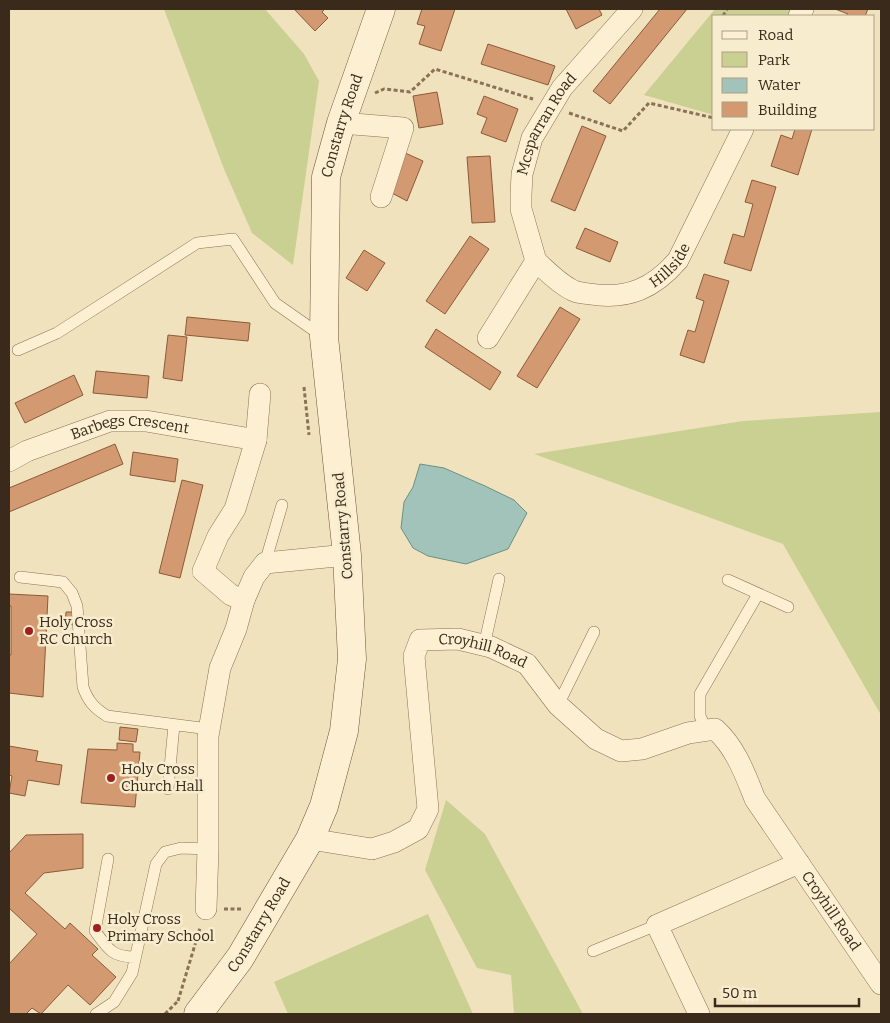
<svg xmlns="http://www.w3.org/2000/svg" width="890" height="1023" viewBox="0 0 890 1023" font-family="Bitter,serif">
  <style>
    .green { fill: #c9d091 }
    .water { fill: #a2c3b9; stroke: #689187 }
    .building { fill: #d39a71; stroke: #8d5a39 }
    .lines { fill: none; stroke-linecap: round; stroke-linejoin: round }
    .lane-casing { stroke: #8b7255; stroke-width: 12 }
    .street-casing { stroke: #8b7255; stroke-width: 22 }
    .secondary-casing { stroke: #6d5339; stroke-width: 29 }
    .path { stroke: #8b7255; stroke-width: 3; stroke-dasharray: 4 2.5; stroke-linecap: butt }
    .lane { stroke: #fcefd2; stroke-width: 11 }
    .street { stroke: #fcefd2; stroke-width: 21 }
    .secondary { stroke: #fcefd2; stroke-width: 28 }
    .poi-dot { fill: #a02021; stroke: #f8ecce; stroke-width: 2 }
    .labels { text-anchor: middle; stroke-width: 5; stroke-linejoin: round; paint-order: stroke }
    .street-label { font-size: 15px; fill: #3a2a1b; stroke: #f8ecce }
    .poi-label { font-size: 15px; fill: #3a2a1b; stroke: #f8ecce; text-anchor: start }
  </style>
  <rect width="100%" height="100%" fill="#f1e2be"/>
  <path class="green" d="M164,9H265L304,54L319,81L293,265L252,233L224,169Z
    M715,9H792L788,16H714V115L644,95Z
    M881,412V715L783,544L534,454L743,421Z
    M446,800L485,834L583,1014H514L511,975L477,968L425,870Z
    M428,914L473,1014H288L274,982Z"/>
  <path class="water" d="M420,464L444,468L485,486L514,500L527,513L508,549L466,564L428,556L413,548L401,528L404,502L413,487Z"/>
  <path class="building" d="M294,9H325L322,12L328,18L315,31Z
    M422,9H455L441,51L419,44L425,26L417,24Z
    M566,9H599L602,15L576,29Z
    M660,9H687L610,104L593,91Z
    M835,9H868L865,16H847L848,14Z
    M488,44L555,66L548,85L481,64Z
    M437,92L443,124L419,128L413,96Z
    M484,96L518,109L506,142L481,133L487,118L477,114Z
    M582,126L606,136L575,211L551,201Z
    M795,129H812L798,175L771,166L781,135L792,139Z
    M403,152L423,161L407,201L388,191Z
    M490,156L495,222L472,223L467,157Z
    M752,180L776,187L751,271L724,263L733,234L744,237L753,204L745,202Z
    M585,228L618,242L610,262L576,248Z
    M470,236L489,249L445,314L426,301Z
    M364,250L385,263L367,291L346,278Z
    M704,274L729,281L704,363L680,355L688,330L695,332L704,301L696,298Z
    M560,307L580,319L537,388L517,376Z
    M187,317L250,323L248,341L185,335Z
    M436,329L501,372L490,390L425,347Z
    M168,335L187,337L182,381L163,378Z
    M96,371L149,376L147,398L93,393Z
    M74,375L83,395L25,423L15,403Z
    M115,444L123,464L9,512V488Z
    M133,452L178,459L175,482L130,475Z
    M182,480L203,485L180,578L159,573Z
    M9,594L48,596L43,697L9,693V655H11V606H9Z
    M66,612H78L77,625L65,624Z
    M120,727L138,729L136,742L119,740Z
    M117,743L133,744V752H140L135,807L81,803L88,749L117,750Z
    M9,746L38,751L36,761L62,765L59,785L28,780L25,796L9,793L12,776L9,775Z
    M83,834V868L44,873L25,893L65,929L70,923L98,949L92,955L116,977L90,1005L68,985L41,1014L32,1008L26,1014H9V964L37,934L9,908V853L26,835Z"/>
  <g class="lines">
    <defs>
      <path id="lane" d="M18,350L57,333L197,243L233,239L275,303L322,336
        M265,563L282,505
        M20,577L63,582L72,593L77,606L83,687C88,701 94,708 107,716L209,729
        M728,580L788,607
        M484,646L499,579
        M558,705L594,632
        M707,731L700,716V694L758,594
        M168,789L174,725
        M108,859L95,931C108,949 112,957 135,957
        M593,951L657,925
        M96,1014L114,1002L132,973L156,864L165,852L181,848L208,849"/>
      <g id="street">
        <path d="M799,16L803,9"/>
        <path d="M341,123L403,128L381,197"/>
        <path id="s1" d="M536,261C547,271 558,283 572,290C577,293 584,293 590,294C628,300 654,288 678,260L743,129"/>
        <path id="s2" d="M536,261L521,209V195L522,174L532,138L562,88L632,9"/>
        <path d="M488,338L536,261"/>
        <path id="s3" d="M9,461L27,451L110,421H146L256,440"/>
        <path d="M244,600L231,595L203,571L218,536L235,509L256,440L260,394"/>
        <path id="s4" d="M310,839L372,849L394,842L418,829L428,809L414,656L420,640L458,639L491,647L527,664L558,705L596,739L621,751L642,749L688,733L715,729C736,748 745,774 755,799L881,984"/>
        <path d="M206,909L208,849V736L220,668L236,629L244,600L254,577L265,563L347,555"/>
        <path d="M699,1014L657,925L799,863"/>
      </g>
      <g id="secondary">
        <path id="s5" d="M198,1014L240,958L310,839L324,806L344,731L352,659L347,555L324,337L326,177L341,123L381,9"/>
      </g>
    </defs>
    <use href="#lane" class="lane-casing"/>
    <use href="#street" class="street-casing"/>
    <use href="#secondary" class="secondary-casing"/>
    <path class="path" d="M723,16L727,9
      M375,93L384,89L410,92L435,69L533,99
      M569,113L623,131L649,103L714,118
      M304,387L309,435
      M224,909H243
      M178,1001L200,928
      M165,1014L177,1002"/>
    <use href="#lane" class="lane"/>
    <use href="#street" class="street"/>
    <use href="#secondary" class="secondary"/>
  </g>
  <g class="poi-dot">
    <circle cx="29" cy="631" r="5"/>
    <circle cx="111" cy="778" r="5"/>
    <circle cx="97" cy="928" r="5"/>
  </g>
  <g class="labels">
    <g class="street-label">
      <text dy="5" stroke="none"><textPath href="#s5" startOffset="931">Constarry Road</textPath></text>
      <text dy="5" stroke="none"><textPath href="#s2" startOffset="145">Mcsparran Road</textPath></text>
      <text dy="5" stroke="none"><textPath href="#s1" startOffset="155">Hillside</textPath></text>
      <text dy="5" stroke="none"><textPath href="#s3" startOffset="128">Barbegs Crescent</textPath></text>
      <text transform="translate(343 526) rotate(-95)" y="5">Constarry Road</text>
      <text dy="5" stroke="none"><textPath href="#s4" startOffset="371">Croyhill Road</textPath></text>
      <text dy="5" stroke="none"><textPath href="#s4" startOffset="862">Croyhill Road</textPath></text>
      <text dy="5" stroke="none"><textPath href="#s5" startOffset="108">Constarry Road</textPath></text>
    </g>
    <g class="poi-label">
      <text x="39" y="627">Holy Cross<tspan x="39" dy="17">RC Church</tspan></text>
      <text x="121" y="774">Holy Cross<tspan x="121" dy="17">Church Hall</tspan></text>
      <text x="107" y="924">Holy Cross<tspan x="107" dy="17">Primary School</tspan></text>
    </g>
  </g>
  <rect width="890" height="1023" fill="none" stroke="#3a2a1b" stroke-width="20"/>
  <rect x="712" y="15" width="162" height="115" fill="#f8ecce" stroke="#ac9e86"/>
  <rect x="722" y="31" width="25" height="8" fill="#fcefd2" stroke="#ac9e86"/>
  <text x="758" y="40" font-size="15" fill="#3a2a1b">Road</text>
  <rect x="722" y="52" width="25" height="15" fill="#c9d091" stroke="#ac9e86"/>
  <text x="758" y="65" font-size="15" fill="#3a2a1b">Park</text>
  <rect x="722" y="78" width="25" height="15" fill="#a2c3b9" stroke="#ac9e86"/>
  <text x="758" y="90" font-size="15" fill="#3a2a1b">Water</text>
  <rect x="722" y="102" width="25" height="15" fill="#d39a71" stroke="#ac9e86"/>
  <text x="758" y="115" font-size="15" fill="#3a2a1b">Building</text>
  <path d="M715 998v8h144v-8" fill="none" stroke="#3a2a1b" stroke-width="2.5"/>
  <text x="722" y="998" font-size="15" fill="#3a2a1b" stroke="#f8ecce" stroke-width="4" paint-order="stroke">50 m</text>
</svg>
